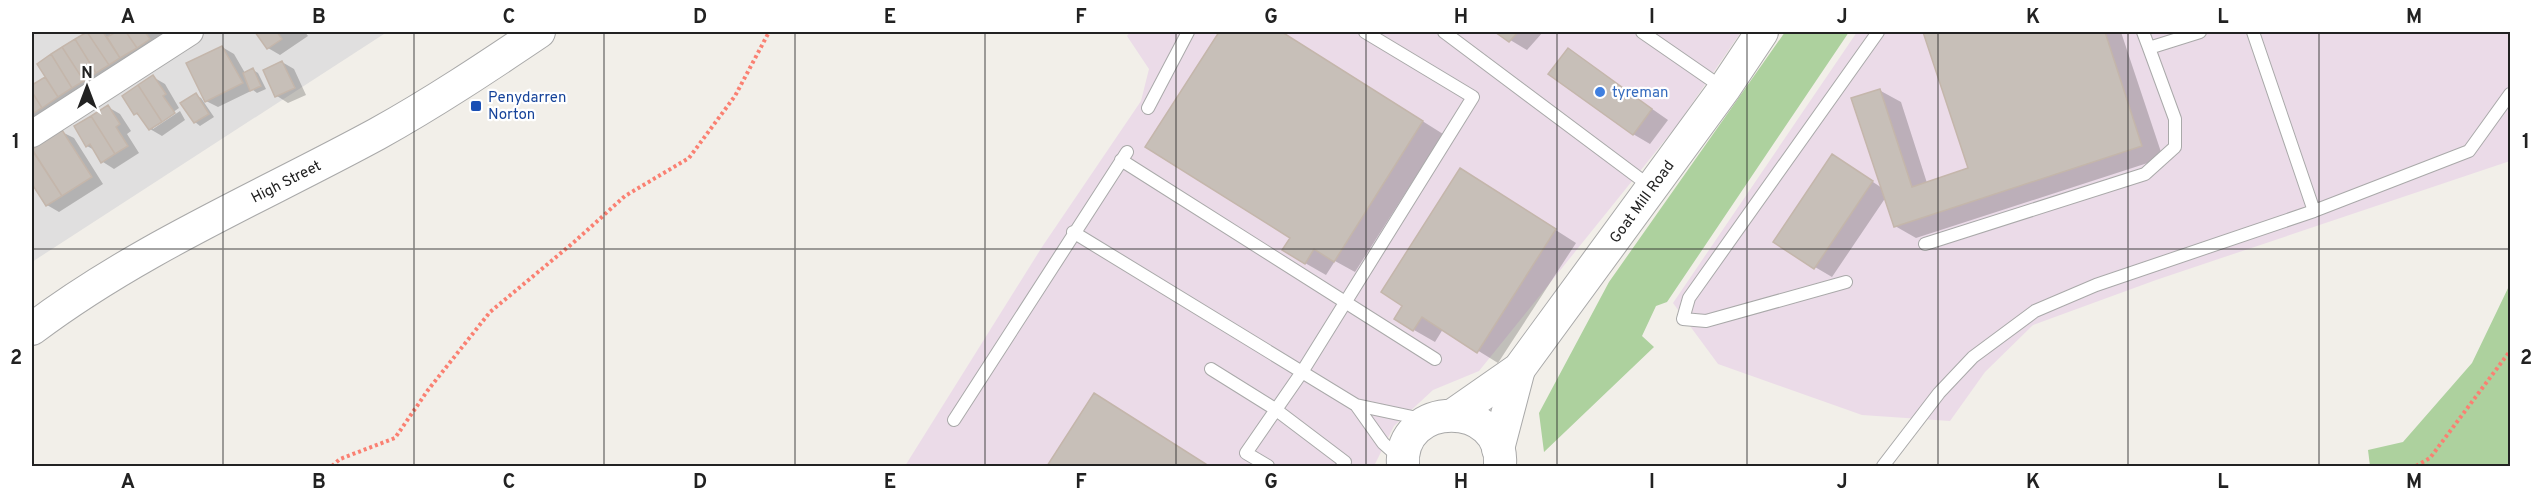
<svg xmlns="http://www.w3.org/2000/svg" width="2542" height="498" viewBox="0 0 2542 498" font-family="Overpass,sans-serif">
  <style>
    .residential { fill: #e0dfdf }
    .industrial { fill: #ebdbe8 }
    .forest { fill: #add19e }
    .shadow { fill: #0003 }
    .building { fill: #c7bfb8; stroke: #c4b6ab; stroke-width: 1.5 }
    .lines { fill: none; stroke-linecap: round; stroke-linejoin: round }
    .service-casing { stroke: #a9a9a9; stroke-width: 14 }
    .minor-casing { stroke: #a9a9a9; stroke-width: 28 }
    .tertiary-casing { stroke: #a9a9a9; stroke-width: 34 }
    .path { stroke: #fa8072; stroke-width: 4; stroke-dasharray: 3 3; stroke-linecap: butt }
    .service { stroke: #fff; stroke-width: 12 }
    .minor { stroke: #fff; stroke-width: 26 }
    .tertiary { stroke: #fff; stroke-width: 32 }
    .grid { fill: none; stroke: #222; stroke-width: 1.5; stroke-opacity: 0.55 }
    .shop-dot { fill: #3f7fe0; stroke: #fff; stroke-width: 2 }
    .transit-dot { fill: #1a4fb4; stroke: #fff; stroke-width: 2 }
    .labels { text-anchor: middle; stroke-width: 4.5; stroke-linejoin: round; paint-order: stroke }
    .shop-label { font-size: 15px; fill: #366cbe; stroke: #fff; text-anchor: start }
    .transit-label { font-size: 15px; fill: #164399; stroke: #fff; text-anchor: start }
    .street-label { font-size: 15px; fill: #222; stroke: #fff }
    .neatline { fill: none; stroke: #222; stroke-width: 2 }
    .grid-label { font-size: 20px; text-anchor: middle; font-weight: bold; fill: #222 }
  </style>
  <rect width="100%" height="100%" fill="#f2efe9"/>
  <path class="residential" d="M32,32H387L32,262Z"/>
  <path class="industrial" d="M1130,32H1741L1678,124L1479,371L1433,390L1394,426L1374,466H905L1042,247L1141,101L1149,69L1127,36Z
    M1857,32H2510V161L2156,280L2033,325L1985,372L1950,421L1862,415L1718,364L1673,303Z"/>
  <path class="forest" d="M1785,32H1849L1667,302L1656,306L1642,336L1654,347L1544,452L1539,413L1609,282Z
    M2510,284V466H2370L2368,450L2403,442L2472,363Z"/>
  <path class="shadow" d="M90,32H108L112,36L119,32H184L32,128V82L34,86L47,77L39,64Z
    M257,32H305L308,36L280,55L268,48Z
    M1220,32H1281L1443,134L1355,272L1335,261L1326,275L1305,263L1292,237L1147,146Z
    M1497,32H1543L1527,50Z
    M1925,32H2121L2163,158L1916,238L1895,226L1886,197L1832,277L1815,267L1849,166L1882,188L1879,90L1901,102L1927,183L1970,169Z
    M222,47L234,54L245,73L253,70L258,73L266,89L257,93L253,90L218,107L206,101Z
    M1568,50L1668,120L1650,144L1633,134Z
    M282,62L294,69L306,95L288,103L277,96Z
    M153,77L165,84L179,108L153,126V129L180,111L185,120L162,136L150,129L143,118L136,114L124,96Z
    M196,95L201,98L214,117L200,126L195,122Z
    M108,107L120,114L131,131L127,134L139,153L114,169L103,162L96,151L87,146Z
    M62,132L74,138L103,184L59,212L47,205L32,181V156Z
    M1482,183L1576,243L1498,363L1443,329L1435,342L1414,330Z
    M1094,395L1115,407L1208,466H1048Z"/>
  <path class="building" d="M87,32H103L120,58L109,65Z
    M87,32L109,65L96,73L75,39Z
    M116,32H126L137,48L120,58L107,37Z
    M126,32H145L150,39L137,48Z
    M255,32H277L282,39L267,49Z
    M1219,32H1282L1423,121L1334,262L1314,249L1305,264L1282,250L1290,238L1145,147Z
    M1495,32H1518L1509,42Z
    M1923,32H2105L2142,146L1894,227L1851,98L1880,89L1912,187L1968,168Z
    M75,39L96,73L84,81L62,47Z
    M222,46L243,83L205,102L186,63Z
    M62,47L84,81L72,88L51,54Z
    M1568,48L1652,109L1633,135L1548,74Z
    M51,54L72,88L58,97L37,64Z
    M282,61L295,88L275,97L263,70Z
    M253,68L261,86L250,91L243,73Z
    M153,75L166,94L163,96L175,113L162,122L138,85Z
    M45,77L58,97L42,108L32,92V85Z
    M138,85L162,122L149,130L137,113L134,115L122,96Z
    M32,92L42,108L32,114Z
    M196,93L209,114L194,123L180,103Z
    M108,105L120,124L116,127L128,146L115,154L91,116Z
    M91,116L115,154L101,163L90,144L86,147L74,126Z
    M62,130L92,177L62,196L32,149Z
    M34,153L62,196L46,206L32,184V155Z
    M1832,154L1873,181L1814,269L1773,242Z
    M1460,168L1556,229L1477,353L1422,317L1413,331L1394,319L1402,306L1381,292Z
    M1094,393L1209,466H1047Z"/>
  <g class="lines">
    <defs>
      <path id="service" d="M1444,32L1651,187
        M1642,32L1723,88
        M2143,32L2149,48L2200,32
        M1148,108L1188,32
        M1121,160L1435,359
        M2314,211L2469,151L2510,94
        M1073,232L1356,405
        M1925,244L2145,174L2175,147V119L2149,48
        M1846,282L1706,321L1683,319L1689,298L1878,32
        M1211,369L1275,409L1345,462L1342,466
        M954,420L1127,152
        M1402,460L1383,443L1356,405L1422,419
        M1268,466L1246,453L1302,372L1473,97L1365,32
        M1883,466L1939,393L1973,357L2035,311L2096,285L2314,211L2253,32"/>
      <path id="minor" d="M32,134L190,32"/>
      <g id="tertiary">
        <path id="s1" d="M32,329C138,249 261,197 377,134C433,103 487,67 539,32"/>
        <path id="s2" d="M1453,415L1519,369L1724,89L1762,32"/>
        <path d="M1498,449L1519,369"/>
        <path d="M1403,466C1398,399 1505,399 1500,466"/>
      </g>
    </defs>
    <use href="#service" class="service-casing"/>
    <use href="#minor" class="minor-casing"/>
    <use href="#tertiary" class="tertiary-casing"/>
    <path class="path" d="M332,466L340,459L395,438L428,390L490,312L573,243L625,196L689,158L735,96L769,32
      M2416,466L2430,458L2510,351"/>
    <use href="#service" class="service"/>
    <use href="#minor" class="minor"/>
    <use href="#tertiary" class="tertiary"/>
  </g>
  <path class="grid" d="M223,32V466M414,32V466M604,32V466M795,32V466M985,32V466M1176,32V466M1366,32V466M1557,32V466M1747,32V466M1938,32V466M2128,32V466M2319,32V466M32,249H2510"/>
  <circle class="shop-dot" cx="1600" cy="92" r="6"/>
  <rect class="transit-dot" x="470" y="100" width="12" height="12" rx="3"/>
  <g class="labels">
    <g class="shop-label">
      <text x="1612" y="97">tyreman</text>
    </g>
    <g class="transit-label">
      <text x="488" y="102">Penydarren<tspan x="488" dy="17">Norton</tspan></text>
    </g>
    <g class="street-label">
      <text dy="5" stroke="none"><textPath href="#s1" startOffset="294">High Street</textPath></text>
      <text dy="5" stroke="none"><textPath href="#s2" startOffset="288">Goat Mill Road</textPath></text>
    </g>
  </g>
  <rect width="2542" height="498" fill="none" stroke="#ffffff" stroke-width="66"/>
  <g transform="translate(87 87)" stroke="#ffffff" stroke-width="4.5" paint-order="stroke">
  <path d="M0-4.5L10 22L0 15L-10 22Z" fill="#222222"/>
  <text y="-9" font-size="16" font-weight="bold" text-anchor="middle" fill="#222222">N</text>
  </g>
  <rect x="33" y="33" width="2476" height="432" class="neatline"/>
  <g class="grid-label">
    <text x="128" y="23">A</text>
    <text x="319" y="23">B</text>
    <text x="509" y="23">C</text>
    <text x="700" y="23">D</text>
    <text x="890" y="23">E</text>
    <text x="1081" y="23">F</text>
    <text x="1271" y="23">G</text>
    <text x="1461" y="23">H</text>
    <text x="1652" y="23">I</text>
    <text x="1842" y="23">J</text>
    <text x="2033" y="23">K</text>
    <text x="2223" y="23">L</text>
    <text x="2414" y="23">M</text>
    <text x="16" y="148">1</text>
    <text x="2526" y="148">1</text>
    <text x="16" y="364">2</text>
    <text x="2526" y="364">2</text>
    <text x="128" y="488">A</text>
    <text x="319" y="488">B</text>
    <text x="509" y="488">C</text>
    <text x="700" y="488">D</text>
    <text x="890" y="488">E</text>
    <text x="1081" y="488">F</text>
    <text x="1271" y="488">G</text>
    <text x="1461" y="488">H</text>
    <text x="1652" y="488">I</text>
    <text x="1842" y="488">J</text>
    <text x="2033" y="488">K</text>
    <text x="2223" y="488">L</text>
    <text x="2414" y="488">M</text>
  </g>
</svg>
